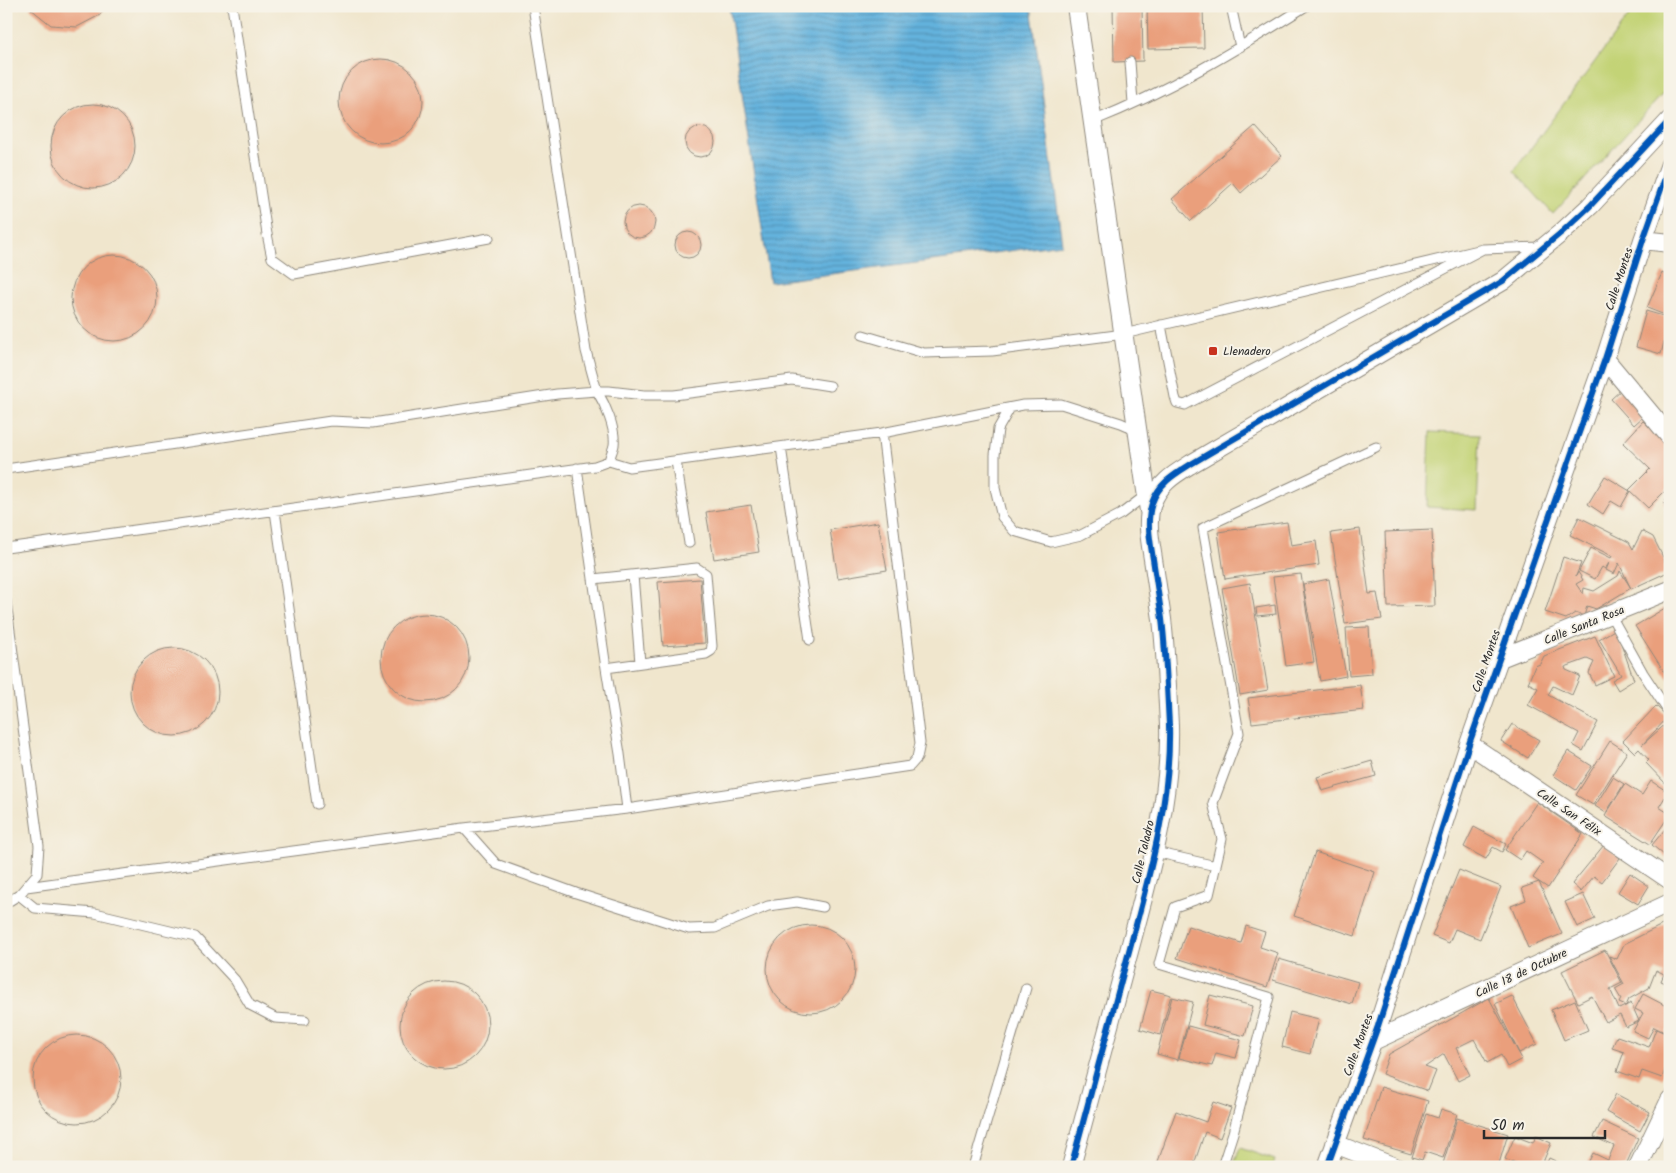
<svg xmlns="http://www.w3.org/2000/svg" width="1676" height="1173" viewBox="0 0 1676 1173" font-family="Kalam,sans-serif">
  <style>
    .green { fill: #c3d376; stroke: #777f50 }
    .water { fill: url(#water-rules); stroke: #476e84 }
    .building { fill: #ea9f7c }
    .lines { fill: none; stroke-linecap: round; stroke-linejoin: round }
    .service-casing { stroke: #8e887c; stroke-width: 11 }
    .minor-casing { stroke: #8e887c; stroke-width: 20 }
    .service { stroke: #fff; stroke-width: 9 }
    .minor { stroke: #fff; stroke-width: 18 }
    .cycleway-casing { stroke: #f7f3e8; stroke-width: 9 }
    .cycleway { stroke: #0057b8; stroke-width: 6 }
    .poi-dot { fill: #c8321e; stroke: #f7f3e8; stroke-width: 2 }
    .labels { text-anchor: middle; stroke-width: 4; stroke-linejoin: round; paint-order: stroke }
    .street-label { font-size: 12px; fill: #2b2b2b; stroke: #f7f3e8 }
    .poi-label { font-size: 12px; fill: #2b2b2b; stroke: #f7f3e8; text-anchor: start }
  </style>
  <defs>
    <pattern id="water-rules" width="6" height="5" patternUnits="userSpaceOnUse" patternTransform="scale(1.25)"><rect width="6" height="5" fill="#63b2dd"/><path d="M0 2.5h6" fill="none" stroke="#5291b3"/></pattern>
  </defs>
  <rect width="100%" height="100%" fill="#f7f3e8"/>
  <filter id="ink" filterUnits="userSpaceOnUse"><feTurbulence type="fractalNoise" baseFrequency=".02" numOctaves="2"/><feDisplacementMap in="SourceGraphic" scale="10" xChannelSelector="R" yChannelSelector="G"/><feConvolveMatrix kernelMatrix="1 2 1 2 8 2 1 2 1" color-interpolation-filters="sRGB"/></filter>
  <filter id="wash" filterUnits="userSpaceOnUse"><feTurbulence type="fractalNoise" baseFrequency=".0096" numOctaves="4" result="noise"/><feDisplacementMap in="SourceGraphic" scale="20" xChannelSelector="R" yChannelSelector="G"/><feGaussianBlur stdDeviation="1.12" result="paint"/><feColorMatrix in="noise" values="0 0 0 0 0 0 0 0 0 0 0 0 0 0 0 0 0 1.4 0 .05"/><feComposite in="paint" operator="in"/></filter>
  <g filter="url(#wash)">
    <rect width="100%" height="100%" fill="#f0e6cd"/>
    <path class="green" d="M1636,6H1670V86L1553,214L1514,171Z
      M1430,432L1480,434L1477,510L1427,507Z
      M1240,1148L1275,1160L1272,1167H1233Z"/>
    <path class="water" d="M729,6H1031L1062,244L770,282Z"/>
    <g id="blocks">
      <path class="building" d="M30,6H105L100,15L77,27L51,25L31,9Z
        M1113,6H1142L1143,61L1114,62Z
        M1147,6H1203L1204,48L1148,49Z
        M339 101a42 42 0 1 1 84 0a42 42 0 1 1-84 0Z
        M51 146a42 42 0 1 1 84 0a42 42 0 1 1-84 0Z
        M1255,126L1282,156L1241,193L1233,183L1191,221L1172,199Z
        M685 142a15 15 0 1 1 30 0a15 15 0 1 1-30 0Z
        M623 222a16 16 0 1 1 32 0a16 16 0 1 1-32 0Z
        M675 245a13 13 0 1 1 26 0a13 13 0 1 1-26 0Z
        M71 298a43 43 0 1 1 86 0a43 43 0 1 1-86 0Z
        M1662,273L1670,277V317L1647,308Z
        M1646,311L1670,318L1661,354L1636,347Z
        M1622,389L1645,415L1634,425L1611,399Z
        M1643,421L1670,446V486L1648,508L1629,490L1650,469L1623,443Z
        M1605,476L1630,491L1621,507L1611,501L1603,514L1588,504Z
        M1670,496V509L1663,503Z
        M751,505L759,552L714,559L706,512Z
        M1579,517L1629,542L1633,549L1642,531L1653,537L1670,571L1631,589L1619,563L1614,574L1606,570L1609,563L1605,569L1602,567L1595,579L1579,571L1591,548L1611,558L1612,556L1570,535Z
        M878,522L887,570L838,578L830,530Z
        M1287,522L1291,545L1316,541L1319,565L1225,579L1218,532Z
        M1360,529L1369,594L1377,593L1382,619L1345,624L1331,533Z
        M1432,530L1435,606L1388,607L1385,532Z
        M1563,557L1581,563L1576,576L1578,572L1583,580L1576,584L1583,594L1584,588L1594,591L1618,576L1620,571L1631,588L1596,609L1587,606L1584,616L1575,613L1566,619L1545,612Z
        M1301,574L1314,662L1286,666L1273,577Z
        M700,579L705,643L663,646L658,582Z
        M1329,579L1346,676L1320,681L1303,584Z
        M1250,583L1268,690L1240,695L1222,588Z
        M1275,605L1276,614L1257,616L1256,608Z
        M1670,605V681L1635,626Z
        M381 658a44 44 0 1 1 88 0a44 44 0 1 1-88 0Z
        M1369,627L1372,674L1349,676L1346,628Z
        M1616,629L1634,680L1618,690L1612,680L1621,675L1599,639Z
        M1595,636L1614,676L1595,685L1589,673L1594,662L1587,659L1565,667L1566,670L1580,676L1572,695L1553,686L1548,695L1598,722L1583,751L1573,745L1579,733L1528,705L1538,688L1528,683L1535,666L1540,664L1544,656Z
        M130 692a44 44 0 1 1 88 0a44 44 0 1 1-88 0Z
        M1360,685L1364,710L1252,723L1248,698Z
        M1656,706L1668,717L1642,745L1669,721L1670,722V782L1667,785L1646,763L1649,760L1639,749L1635,753L1623,741Z
        M1512,724L1539,740L1528,758L1501,741Z
        M1610,741L1627,752L1593,805L1576,795Z
        M1568,751L1592,766L1576,790L1553,775Z
        M1372,761L1376,776L1322,791L1317,777Z
        M1613,777L1624,784L1606,813L1595,806Z
        M1651,781L1668,792L1659,807L1670,814L1650,844L1605,816L1625,784L1642,795Z
        M1537,802L1583,834L1548,888L1533,878L1543,863L1526,851L1520,860L1505,850Z
        M1670,823V860L1652,845Z
        M1474,827L1506,844L1502,852L1493,847L1486,859L1464,847Z
        M1604,845L1620,858L1602,882L1594,876L1581,892L1572,884Z
        M1315,852L1375,872L1355,936L1294,916Z
        M1459,870L1501,887L1480,939L1455,929L1449,943L1432,936Z
        M1630,873L1649,886L1638,904L1618,892Z
        M1539,882L1562,934L1528,948L1511,906L1526,900L1522,888Z
        M1583,894L1595,919L1577,927L1565,902Z
        M1670,921V985L1661,981L1664,974L1656,970L1649,988L1629,999L1626,1006L1619,1003L1621,999L1615,989L1624,984L1609,956L1617,959L1624,944Z
        M767 969a44 44 0 1 1 88 0a44 44 0 1 1-88 0Z
        M1188,926L1241,943L1246,926L1265,932L1260,947L1278,953L1267,987L1177,958Z
        M1605,950L1622,983L1610,989L1619,1009L1631,1003L1639,1021L1626,1027L1620,1015L1606,1022L1592,996L1578,1003L1562,971Z
        M1279,959L1358,982L1352,1004L1273,980Z
        M400 1025a44 44 0 1 1 88 0a44 44 0 1 1-88 0Z
        M1151,990L1171,995L1160,1035L1140,1029Z
        M1643,994L1670,1008V1026L1666,1033L1654,1027L1648,1038L1633,1031L1643,1013L1635,1009Z
        M1210,995L1253,1006L1245,1036L1203,1025Z
        M1512,996L1537,1044L1519,1053L1495,1004Z
        M1172,997L1193,1002L1178,1060L1157,1054Z
        M1489,998L1522,1059L1507,1067L1501,1055L1487,1063L1474,1039L1456,1048L1470,1075L1458,1081L1444,1054L1425,1067L1436,1071L1428,1091L1382,1074L1389,1054Z
        M1575,1000L1588,1030L1564,1040L1551,1010Z
        M1290,1012L1319,1019L1310,1054L1282,1047Z
        M1188,1026L1241,1040L1236,1058L1216,1053L1212,1066L1179,1058Z
        M1656,1029L1670,1035V1057L1662,1078L1642,1071L1639,1079L1617,1071L1624,1052L1612,1048L1617,1036L1649,1047Z
        M33 1079a44 44 0 1 1 88 0a44 44 0 1 1-88 0Z
        M1381,1087L1428,1101L1411,1154L1364,1140Z
        M1616,1094L1650,1112L1640,1131L1606,1112Z
        M1213,1102L1231,1108L1220,1138L1205,1132L1193,1167H1156L1176,1111L1206,1122Z
        M1441,1109L1457,1114L1443,1158L1425,1152L1422,1160L1412,1157L1426,1114L1438,1118Z
        M1457,1118L1508,1134L1498,1167H1442Z
        M1602,1121L1638,1138L1625,1167H1586L1593,1153L1608,1160L1614,1146L1594,1137Z
        M1515,1136L1533,1143L1536,1136L1551,1143L1541,1167H1522L1505,1159Z
        M1549,1158L1568,1167H1545Z"/>
    </g>
  </g>
  <g filter="url(#ink)">
    <use href="#blocks" fill-opacity="0" stroke="#8e887c" stroke-width="1"/>
    <g class="lines">
      <defs>
        <path id="service" d="M232,6L267,234L272,258L294,274L489,238
          M1231,6L1240,47
          M1130,62L1133,103
          M1093,121C1169,91 1238,49 1306,6
          M1161,325L1175,397L1177,403L1185,405L1483,249L1542,247
          M863,335L924,353L992,351L1124,334L1483,249
          M597,391H609L644,395H674L792,380L830,386
          M1010,408L998,429L995,455V488L1002,517L1014,531L1051,542L1081,535L1121,514L1146,495
          M781,447L810,640
          M609,461L629,467L882,433L1023,405L1061,404L1121,423L1137,430
          M676,461L689,543
          M577,468L606,668L620,754L627,809
          M6,469L331,421L373,423L557,394L597,391L586,351L533,6
          M275,511L317,804
          M6,548L595,466L609,461C610,456 613,450 614,445C616,429 605,404 597,391
          M633,575L640,663
          M593,579L697,568L706,574L712,646L711,651L706,654L606,668
          M6,601L39,846L37,874L19,895L6,903
          M1610,614L1643,673L1670,714
          M464,828L496,864L576,893L689,929L715,928L768,906L797,902L823,907
          M1155,852L1216,866
          M26,887L464,828L627,809L910,766L917,758L920,743L882,433
          M19,895L35,908L95,913L195,937L235,980L250,1005L275,1018L305,1020
          M973,1167L1026,988
          M1222,1167L1233,1133L1269,997L1159,964L1175,907L1209,895L1222,839L1213,803L1239,733L1203,528L1376,447"/>
        <path id="minor" d="M1076,6L1149,511
          M1643,240L1670,243
          M1605,359L1670,437
          M1498,659L1670,590
          M1469,744L1670,880
          M1371,1042L1670,903
          M1335,1144L1395,1167
          M1071,1167C1090,1096 1109,1025 1128,955C1148,879 1171,804 1169,725C1167,689 1166,654 1162,619C1159,599 1156,579 1153,559C1150,540 1146,521 1152,503C1159,483 1175,474 1191,464L1503,281L1562,232L1590,206L1670,120
          M1327,1167L1378,1026L1469,744L1605,359L1643,240L1670,164
          M1638,1167L1670,1100"/>
      </defs>
      <use href="#service" class="service-casing"/>
      <use href="#minor" class="minor-casing"/>
      <use href="#service" class="service"/>
      <use href="#minor" class="minor"/>
      <defs>
        <path id="cycleway" d="M1071,1167C1090,1096 1109,1025 1128,955C1148,879 1171,804 1169,725C1167,689 1166,654 1162,619C1159,599 1156,579 1153,559C1150,540 1146,521 1152,503C1159,483 1175,474 1191,464L1503,281L1562,232L1590,206L1670,120
          M1327,1167L1378,1026L1469,744L1605,359L1643,240L1670,164"/>
      </defs>
      <use href="#cycleway" class="cycleway-casing"/>
      <use href="#cycleway" class="cycleway"/>
    </g>
  </g>
  <rect class="poi-dot" x="1208" y="346" width="10" height="10" rx="2.5"/>
  <g class="labels">
    <g class="street-label">
      <text transform="translate(1619 279) rotate(-72)" y="4">Calle Montes</text>
      <text transform="translate(1584 625) rotate(-22)" y="4">Calle Santa Rosa</text>
      <text transform="translate(1486 661) rotate(-71)" y="4">Calle Montes</text>
      <text transform="translate(1569 812) rotate(34)" y="4">Calle San Félix</text>
      <text transform="translate(1143 852) rotate(-77)" y="4">Calle Taladro</text>
      <text transform="translate(1521 973) rotate(-25)" y="4">Calle 18 de Octubre</text>
      <text transform="translate(1358 1045) rotate(-70)" y="4">Calle Montes</text>
    </g>
    <g class="poi-label">
      <text x="1223" y="355">Llenadero</text>
    </g>
  </g>
  <rect width="1676" height="1173" fill="none" stroke="#f7f3e8" stroke-width="25"/>
  <path d="M1484 1130v8h121v-8" fill="none" stroke="#2b2b2b" stroke-width="2.5"/>
  <text x="1491" y="1130" font-size="15" fill="#2b2b2b" stroke="#f7f3e8" stroke-width="4" paint-order="stroke">50 m</text>
</svg>
